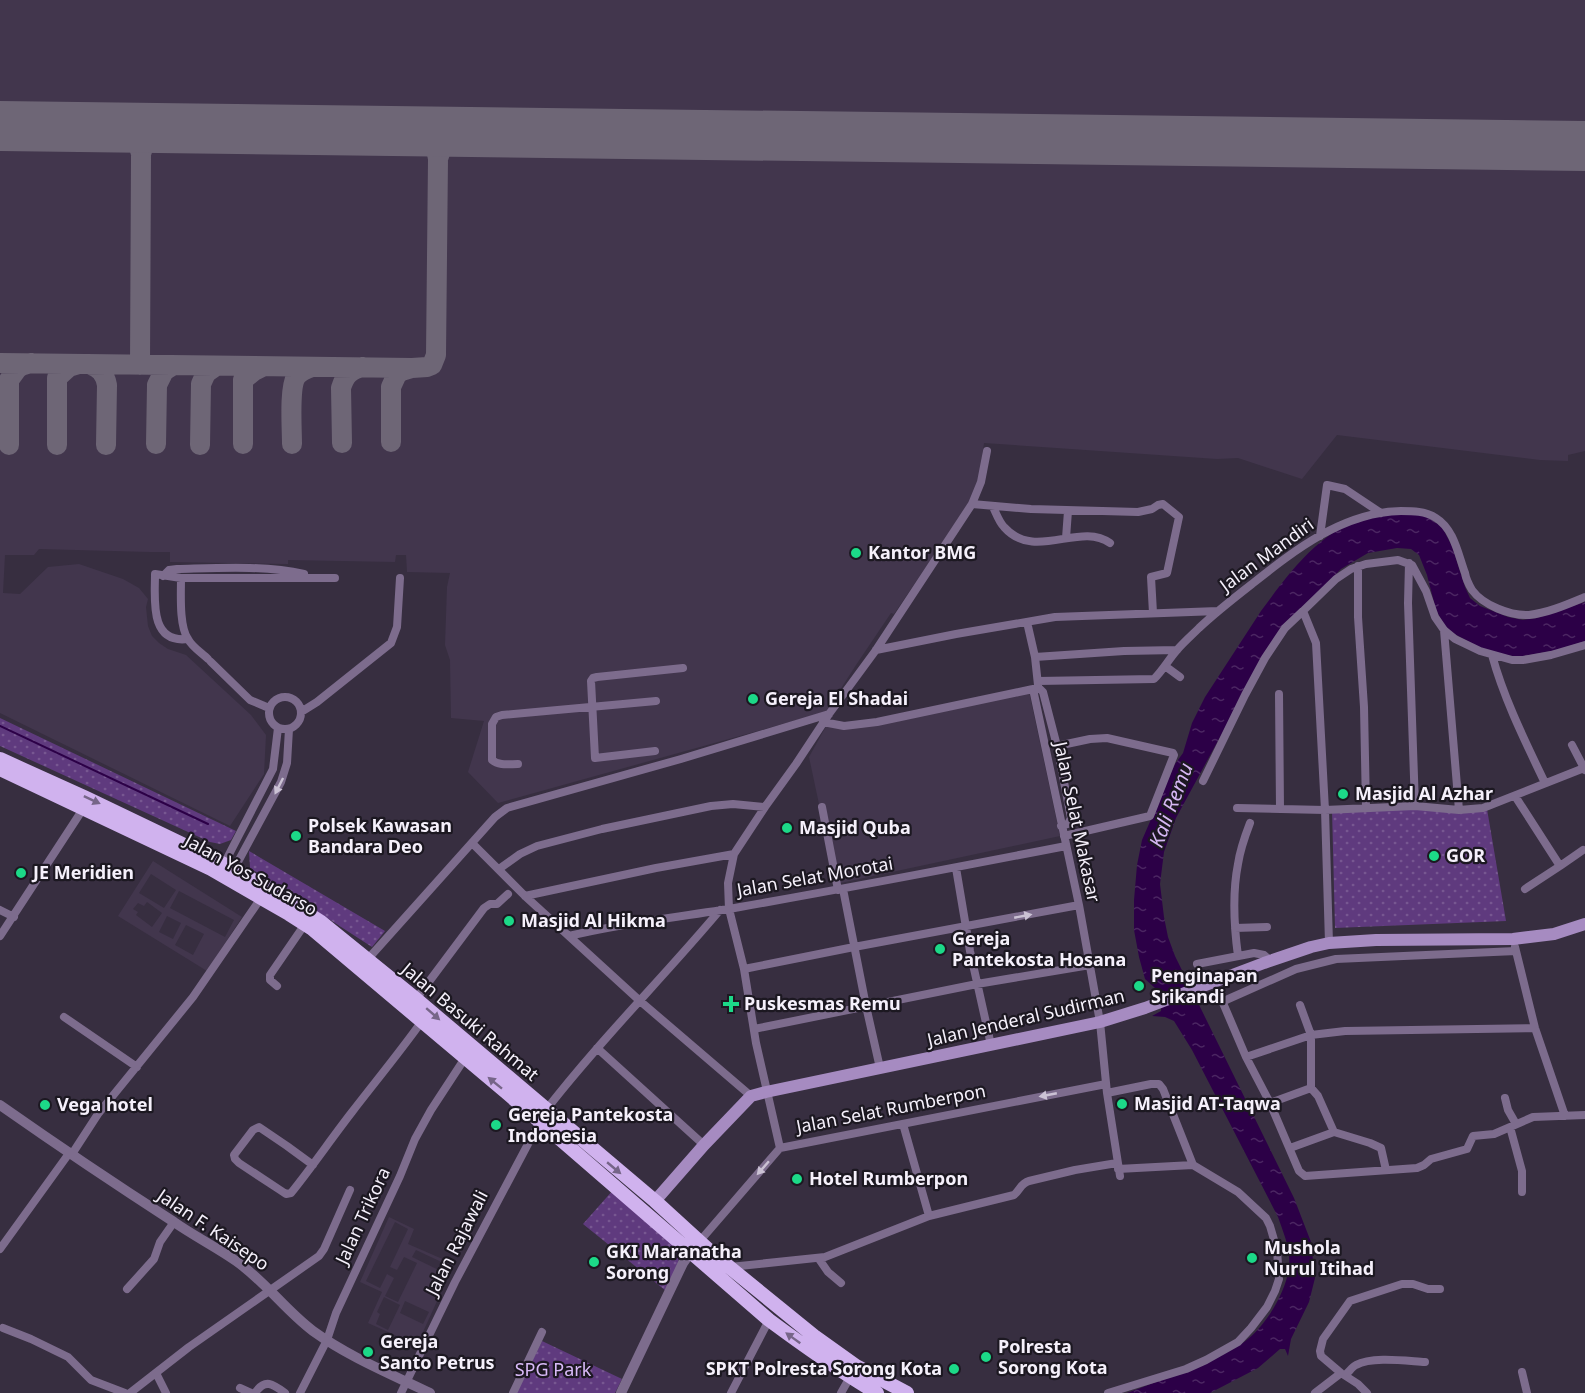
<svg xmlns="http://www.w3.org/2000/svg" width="1585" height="1393" viewBox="0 0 1585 1393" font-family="'Noto Sans',sans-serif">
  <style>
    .built { fill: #42364d; fill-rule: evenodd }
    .grass { fill: url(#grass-dots) }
    .water { fill: url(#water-ripples) }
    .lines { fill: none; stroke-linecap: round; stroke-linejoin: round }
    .stream { stroke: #2c0047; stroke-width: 2 }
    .taxiway { stroke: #6e6676; stroke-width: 20 }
    .runway { stroke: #6e6676; stroke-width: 50 }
    .minor { stroke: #7d6c8d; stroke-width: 8 }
    .tertiary { stroke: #7d6c8d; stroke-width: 10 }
    .secondary { stroke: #a68bc1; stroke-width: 12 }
    .trunk { stroke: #d0b2ee; stroke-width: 14 }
    .oneway { fill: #cbc2d4 }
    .oneway2 { fill: #766588 }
    .poi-dot { fill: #1cd988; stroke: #1c1821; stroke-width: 2 }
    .labels { text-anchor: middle; stroke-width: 4.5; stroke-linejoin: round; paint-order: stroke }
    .poi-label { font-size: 18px; font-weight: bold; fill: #f5f0fb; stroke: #1c1821; text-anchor: start }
    .street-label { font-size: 18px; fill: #f5f0fb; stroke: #1c1821 }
    .park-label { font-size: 18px; fill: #d9baf8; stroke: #1c1821 }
    .water-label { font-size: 20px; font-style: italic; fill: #d6b7f4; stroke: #1c1821 }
  </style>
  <defs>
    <pattern id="grass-dots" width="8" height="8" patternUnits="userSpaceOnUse" patternTransform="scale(1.5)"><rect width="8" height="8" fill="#5f3a7e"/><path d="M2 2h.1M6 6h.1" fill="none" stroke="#775791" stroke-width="1.8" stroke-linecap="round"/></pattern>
    <pattern id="water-ripples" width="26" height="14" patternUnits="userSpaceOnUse" patternTransform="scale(1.5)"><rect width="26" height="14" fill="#2c0047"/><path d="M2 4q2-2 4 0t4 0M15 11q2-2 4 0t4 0" fill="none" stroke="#4b2662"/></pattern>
  </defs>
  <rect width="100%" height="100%" fill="#372e40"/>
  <path class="built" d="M0,0H1585V451L1568,455V461L1540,460L1337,435L1302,479L1238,458L1217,459L984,443L977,492L894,614L891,613L856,665L826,712L498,803L468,772L484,721L451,718L450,660L445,645L447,587L450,573L407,572L406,555H396L395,562L288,560V564L170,562V552H150L39,549L34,555H5L3,593L20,594L48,567L79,564L123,579L139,588L148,599L146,607L148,626L152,636L159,643L168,649L186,655L251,715L266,735L264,774L230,826L0,713Z
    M1028,687L1060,836L836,884L809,757L829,721L862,723Z
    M153,861L242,917L207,971L118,916ZM151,874L176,890L164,908L139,893ZM179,891L234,920L225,937L170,908ZM147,902L162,913L152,927L136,915L138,912L133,909L138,903L144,906ZM167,916L181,923L173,939L159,932ZM186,925L204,934L193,955L175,945Z
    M389,1217L414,1229L408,1244L454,1264L417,1345L368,1323L382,1292L360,1282ZM395,1222L408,1229L390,1267L397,1270L404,1257L417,1263L398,1302L385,1296L394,1278L387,1274L380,1288L366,1281ZM416,1250L450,1266L447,1274L412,1257ZM384,1297L400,1305L388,1330L376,1324L380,1314L377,1312ZM405,1301L429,1312L423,1324L400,1313Z"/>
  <path class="grass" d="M0,718L236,831L231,840L220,844L210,842L0,746Z
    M1487,809L1506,921L1335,928L1332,810Z
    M249,851L385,931L372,947L250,868Z
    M614,1189L677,1244L679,1267L666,1291L583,1224Z
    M542,1341L622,1379L615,1393H516Z"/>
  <path class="water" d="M1402,513L1425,515L1442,527L1452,546L1465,587L1470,598L1480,606L1508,617L1523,620L1537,618L1585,602V641L1557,650L1518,657L1486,651L1447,630L1436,610L1427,575L1419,555L1411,549L1397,548L1368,553L1341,569L1275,636L1176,818L1164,852L1160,884L1164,917L1168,937L1175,956L1294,1198L1311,1242L1315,1278L1309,1302L1291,1339L1288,1356L1285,1349H1280L1258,1368L1210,1393H1127C1156,1382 1185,1372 1213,1358C1225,1353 1239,1347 1249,1338C1268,1322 1287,1290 1289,1266C1291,1249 1283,1232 1278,1217L1192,1050L1174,1021L1165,1017L1152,1016L1161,1011V1007L1155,988L1145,979L1139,957L1134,930V900L1137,865L1142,840L1175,764L1183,753L1192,723L1205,697L1261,611C1290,572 1323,525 1374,516C1383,515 1393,514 1402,513Z"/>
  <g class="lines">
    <path class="stream" d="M0,726L208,824"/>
    <path class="taxiway" d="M118,127C130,134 138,140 141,154L140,365
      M141,154C145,138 157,133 172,128
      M438,159C443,142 447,138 465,132
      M0,363L412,368L427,367L432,365L436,355L438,159C436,144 429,137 415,131
      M89,364C100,368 105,374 107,385L106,445
      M391,442V387L397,374L402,371L412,368
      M342,443L341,388C345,375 350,370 363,367
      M156,444L157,385L164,371L172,366
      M243,444V380L254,371L262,367
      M292,444C292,429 289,388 296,377C300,371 306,369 312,367
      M9,445V380L17,369L21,366L31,363
      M57,445V378L69,367L79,364
      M200,445L201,384L206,373L216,366"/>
    <path class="runway" d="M0,126L1585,146"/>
    <path class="minor" d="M972,504L1031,509L1138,512L1152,509L1158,505L1163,504L1179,517L1167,573L1151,577L1153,613
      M993,507C996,513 999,522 1004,527C1035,562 1080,521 1110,543
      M1320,536L1327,485L1345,489L1381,513
      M1066,538L1068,511
      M1409,563L1408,603L1415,806
      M1358,566V617L1364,707L1366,808
      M163,576L169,570L177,569C218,568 264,565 304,574
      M181,578C181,594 179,626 188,639C192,647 202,653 208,659
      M1027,622L1035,657L1038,685
      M1444,630L1459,810
      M188,639C149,644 155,599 155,574L181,578H335
      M876,650L956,634L1055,617L1218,611
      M1492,655C1504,699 1525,741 1545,783
      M1035,657L1124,651L1177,650
      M211,662L250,700L269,708
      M1165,666L1180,677
      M1038,681L1154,679C1163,670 1169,659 1177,650C1184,642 1192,635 1199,628C1216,612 1234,598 1252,584C1295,550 1343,512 1401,511C1413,511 1425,511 1436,518C1454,529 1458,554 1465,573C1466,579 1469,585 1472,590C1483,605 1510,616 1529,615C1548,613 1568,604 1585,597
      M1033,689L1079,905L1100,1022L1107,1093L1120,1176
      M1279,694L1280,809
      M269 713a16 16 0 1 1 32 0a16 16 0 1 1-32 0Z
      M301,712L317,702L391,643L397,627L400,578
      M823,722L844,726L877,722L1033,689H1040L1043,692L1057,746L1071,818L1068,824L1061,826
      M1572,745L1585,770
      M1057,746L1090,739L1107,738L1173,753L1174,755L1150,816L1064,836
      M655,751L595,758L591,681L593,678L597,677L683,668
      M518,764C509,764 499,766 492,760V724L496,717L502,715L656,701
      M1203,781L1245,695L1265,658L1285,628L1303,611
      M1515,796L1560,866L1583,850
      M822,807L838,890
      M1237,808L1325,810L1415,806L1459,810L1483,808L1584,768
      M472,843L525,896L640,1001L751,1096
      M222,868L273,769L278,728
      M956,868L970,951L991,1045
      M499,869L520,854L537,846L602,829L711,806L733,804L765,807
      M233,871L281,782L287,763L289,729
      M843,889L866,1006L880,1068
      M1525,889L1560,866
      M525,896L656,868L734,854
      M0,910L14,917
      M1235,928L1267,927
      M0,936L83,809
      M569,936C625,922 683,917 740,907C849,888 958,867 1066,846
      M1329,943L1325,810L1316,643L1303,611L1336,579L1351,569L1366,564L1398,560L1412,565L1426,591L1435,617L1444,630L1455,639L1480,651L1512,660H1523L1551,655L1585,645
      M1515,947L1535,1028L1565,1116
      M1516,951L1336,959L1296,969L1226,1000L1223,1003L1246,1057L1270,1103L1299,1171L1305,1176L1417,1168L1424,1165L1431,1159L1467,1149L1473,1136L1494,1134L1533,1117L1585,1115
      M1238,956C1234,926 1232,894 1238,864C1240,850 1245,836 1250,823
      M367,960L495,817L507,808L681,759L829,714
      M1197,964L1254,953L1264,955L1271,961
      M744,969L854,947L1079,905
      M277,986L270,980V975L305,924
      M416,999L484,908L490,904H497L508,894
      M1300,1005L1311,1035V1088
      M64,1017L137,1067
      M754,1029L977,984L1090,965
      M597,1048L704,1145
      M1246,1057L1311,1035L1345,1031L1535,1028
      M1107,1093L1151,1084H1159L1163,1089L1193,1165
      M1505,1098L1508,1110L1516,1124
      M1270,1103L1311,1088L1318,1096L1334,1132
      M903,1124L929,1216
      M1510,1127L1522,1171V1192
      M780,1148L756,1043L744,969L729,909L728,883L734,854L765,807L796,764L829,714L876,650L972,504L981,482L987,451
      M1290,1148L1334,1132L1370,1143L1381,1148L1386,1170
      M72,1154L98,1114L193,997L261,898
      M313,1165L287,1146L259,1127L253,1130L234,1155L235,1159L239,1163L280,1190L286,1194L291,1193C312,1167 331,1139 352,1112C375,1082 400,1052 422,1021
      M699,1242L780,1148L1106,1084
      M0,1249L70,1152
      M819,1259L828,1272L841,1283
      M730,1267L825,1257L929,1216L1014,1195C1020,1190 1021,1183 1029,1181L1075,1170L1117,1163
      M127,1289L154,1259L160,1242L174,1222
      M3,1328L31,1339L68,1357L91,1380L125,1393
      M1522,1372L1527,1393
      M156,1373L166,1393
      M1345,1375C1349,1372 1352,1367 1356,1365C1372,1356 1407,1361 1425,1362
      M240,1388L251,1393
      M130,1393L189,1347L319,1256L324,1249L350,1190
      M255,1393C265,1378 273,1384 285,1393
      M300,1393L327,1340L336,1313L400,1176L415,1139L431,1110L465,1058
      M401,1393L455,1282L546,1110C600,1040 663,978 720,910
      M513,1393L542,1332
      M731,1393L769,1320
      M841,1393L850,1377
      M1108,1393L1186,1369L1206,1360L1238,1342L1251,1328L1267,1307L1275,1291L1279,1279L1277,1250L1270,1226L1266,1218L1238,1192L1193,1165L1118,1169
      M1315,1393L1341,1373
      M1367,1393L1358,1384L1341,1373L1321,1356L1320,1351L1323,1339L1350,1301L1402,1284H1413L1428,1289H1440"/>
    <path class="tertiary" d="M0,1105C57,1145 115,1184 174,1222C194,1236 216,1247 236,1261C265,1281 285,1310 313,1331C349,1357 391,1374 430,1393
      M621,1393L683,1263L695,1246"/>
    <path class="secondary" d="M655,1201L704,1145L751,1096L766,1092L1100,1022L1145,1008L1264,963L1311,947L1329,943L1376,940L1513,939L1554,934L1585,924"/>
    <path class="trunk" d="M0,759L86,798L224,864L266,887L321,922L416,999L655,1201L712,1253L814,1336L856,1366L907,1393
      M2,770L211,869L289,914L311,928L507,1093L769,1320C804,1346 839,1371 877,1393"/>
  </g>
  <defs><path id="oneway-solid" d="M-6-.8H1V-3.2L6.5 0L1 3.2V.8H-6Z" transform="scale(1.5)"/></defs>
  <g class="oneway">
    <use href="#oneway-solid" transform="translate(279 786) rotate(117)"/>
    <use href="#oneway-solid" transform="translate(1023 916) rotate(-11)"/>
    <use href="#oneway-solid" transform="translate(1048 1095) rotate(169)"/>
    <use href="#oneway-solid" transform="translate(763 1168) rotate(131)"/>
  </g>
  <g class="oneway2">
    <use href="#oneway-solid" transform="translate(92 800) rotate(25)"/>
    <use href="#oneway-solid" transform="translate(433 1014) rotate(41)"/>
    <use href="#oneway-solid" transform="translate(495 1083) rotate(-141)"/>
    <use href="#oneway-solid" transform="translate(614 1168) rotate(40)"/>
    <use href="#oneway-solid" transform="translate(793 1338) rotate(-144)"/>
  </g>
  <g class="poi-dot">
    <circle cx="856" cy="553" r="6"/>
    <circle cx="753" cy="699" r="6"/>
    <circle cx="1343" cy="794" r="6"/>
    <circle cx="787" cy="828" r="6"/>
    <circle cx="296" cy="836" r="6"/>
    <circle cx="1434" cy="856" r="6"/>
    <circle cx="21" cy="873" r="6"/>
    <circle cx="509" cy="921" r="6"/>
    <circle cx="940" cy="949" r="6"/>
    <circle cx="1139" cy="986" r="6"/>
    <path d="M728 995h6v6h6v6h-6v6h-6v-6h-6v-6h6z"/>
    <circle cx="1122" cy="1104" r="6"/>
    <circle cx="45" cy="1105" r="6"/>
    <circle cx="496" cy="1125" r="6"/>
    <circle cx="797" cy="1179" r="6"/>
    <circle cx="1252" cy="1258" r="6"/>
    <circle cx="594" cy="1262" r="6"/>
    <circle cx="368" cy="1352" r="6"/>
    <circle cx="986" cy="1357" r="6"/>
    <circle cx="954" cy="1369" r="6"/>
  </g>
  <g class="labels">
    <g class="poi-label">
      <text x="868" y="559">Kantor BMG</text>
      <text x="765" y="705">Gereja El Shadai</text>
      <text x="1355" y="800">Masjid Al Azhar</text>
      <text x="308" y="832">Polsek Kawasan<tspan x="308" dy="21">Bandara Deo</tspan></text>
      <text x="799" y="834">Masjid Quba</text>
      <text x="1446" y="862">GOR</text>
      <text x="33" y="879">JE Meridien</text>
      <text x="521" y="927">Masjid Al Hikma</text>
      <text x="952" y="945">Gereja<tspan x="952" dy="21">Pantekosta Hosana</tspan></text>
      <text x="1151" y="982">Penginapan<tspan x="1151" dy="21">Srikandi</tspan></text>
      <text x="744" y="1010">Puskesmas Remu</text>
      <text x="1134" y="1110">Masjid AT-Taqwa</text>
      <text x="57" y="1111">Vega hotel</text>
      <text x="508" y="1121">Gereja Pantekosta<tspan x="508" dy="21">Indonesia</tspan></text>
      <text x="809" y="1185">Hotel Rumberpon</text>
      <text x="1264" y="1254">Mushola<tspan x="1264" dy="21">Nurul Itihad</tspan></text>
      <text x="606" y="1258">GKI Maranatha<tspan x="606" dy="21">Sorong</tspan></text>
      <text x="380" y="1348">Gereja<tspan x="380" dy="21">Santo Petrus</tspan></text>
      <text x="998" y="1353">Polresta<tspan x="998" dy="21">Sorong Kota</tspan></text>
      <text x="942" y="1375" text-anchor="end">SPKT Polresta Sorong Kota</text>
    </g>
    <g class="street-label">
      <text transform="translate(1267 555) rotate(-36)" y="6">Jalan Mandiri</text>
      <text transform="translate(1077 822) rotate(78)" y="6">Jalan Selat Makasar</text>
      <text transform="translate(251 875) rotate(29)" y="6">Jalan Yos Sudarso</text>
      <text transform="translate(815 877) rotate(-10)" y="6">Jalan Selat Morotai</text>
      <text transform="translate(1026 1018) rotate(-13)" y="6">Jalan Jenderal Sudirman</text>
      <text transform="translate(470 1022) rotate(40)" y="6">Jalan Basuki Rahmat</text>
      <text transform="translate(891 1109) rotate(-11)" y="6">Jalan Selat Rumberpon</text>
      <text transform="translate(363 1216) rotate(-65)" y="6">Jalan Trikora</text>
      <text transform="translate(213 1230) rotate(34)" y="6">Jalan F. Kaisepo</text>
      <text transform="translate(457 1243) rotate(-63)" y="6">Jalan Rajawali</text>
    </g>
    <g class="park-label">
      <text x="553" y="1376">SPG Park</text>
    </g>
    <g class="water-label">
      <text transform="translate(1171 805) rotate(-69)" y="7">Kali Remu</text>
    </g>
  </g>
</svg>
